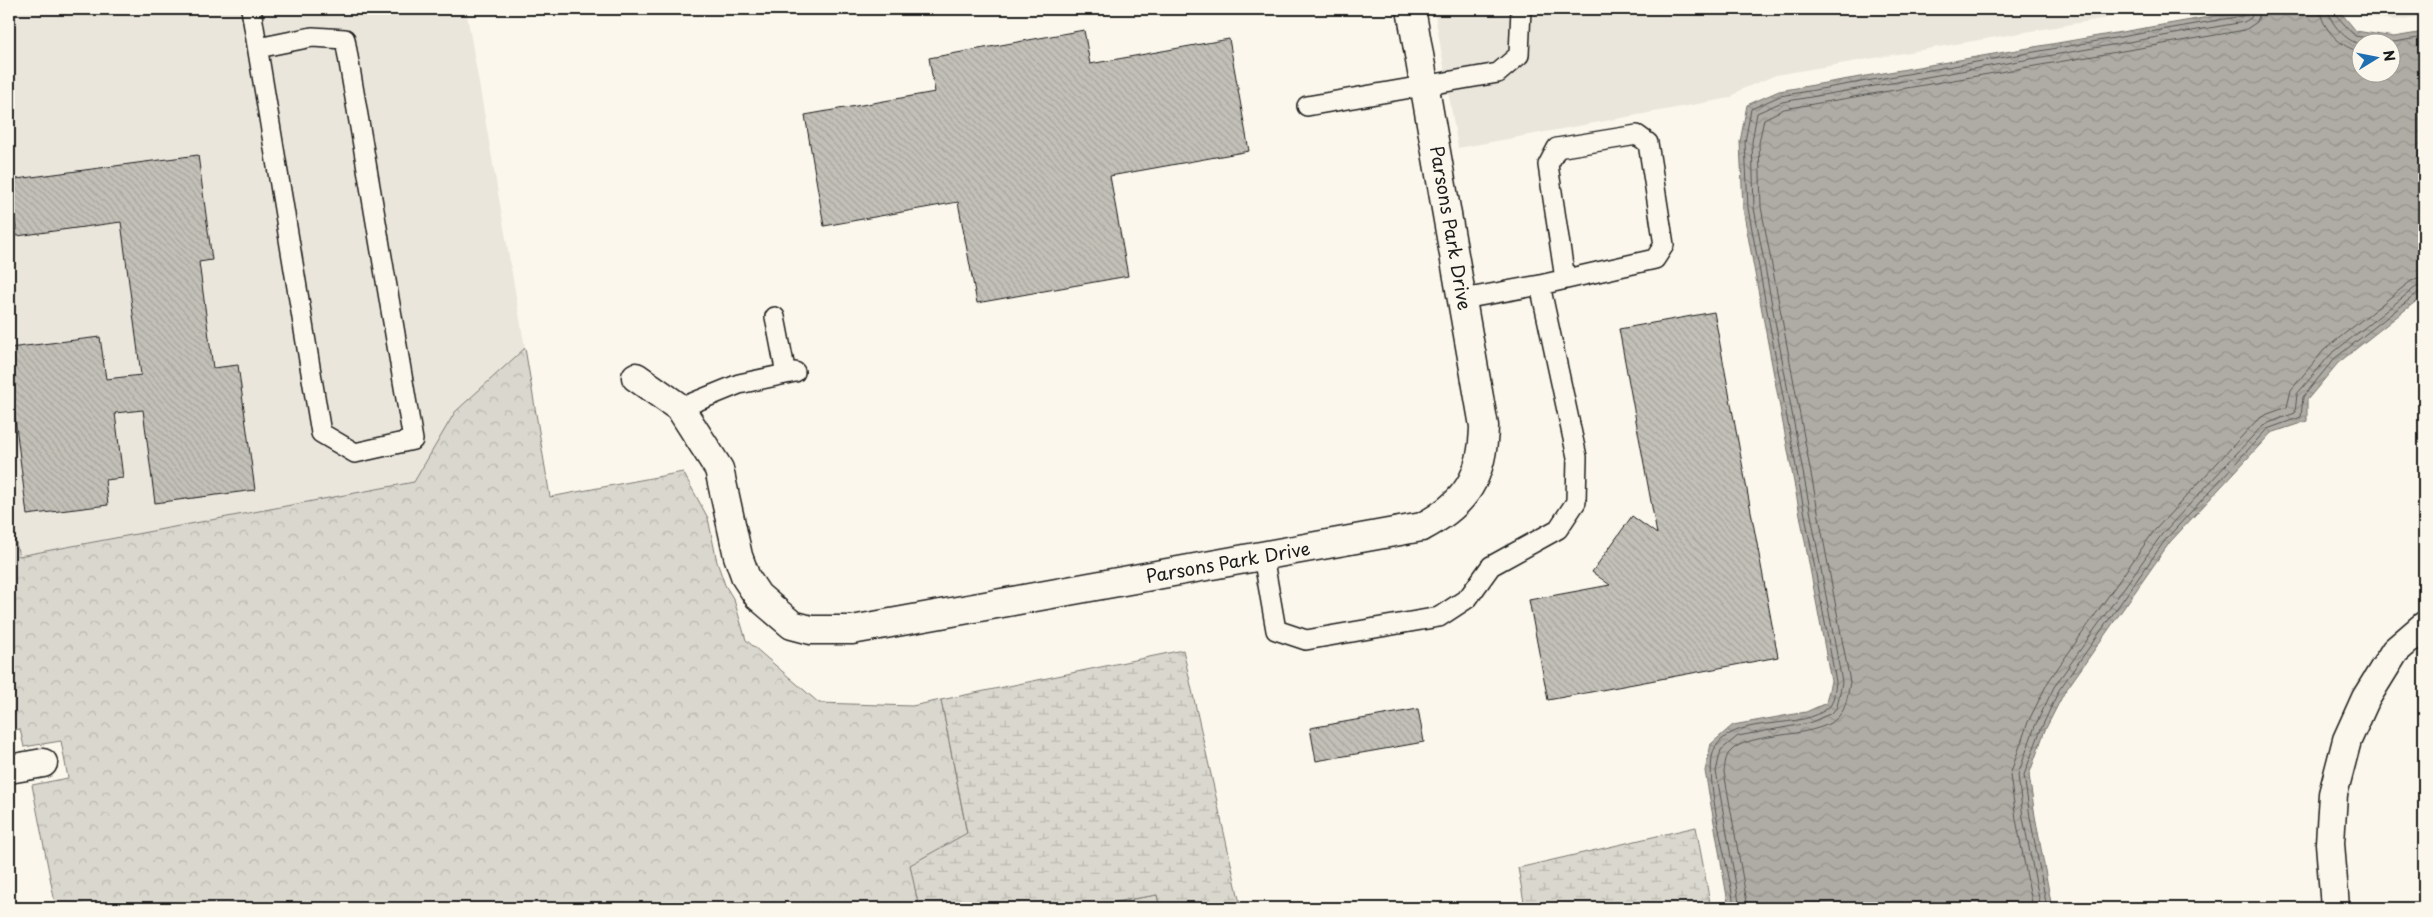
<svg xmlns="http://www.w3.org/2000/svg" width="2433" height="917" viewBox="0 0 2433 917" font-family="'Playpen Sans',sans-serif">
  <style>
    .built { fill: #eae6dc }
    .forest { fill: url(#forest-crowns); stroke: #7b7a75 }
    .wetland { fill: url(#wetland-marsh); stroke: #7b7a75 }
    .water { fill: url(#water-waves); stroke: #74726e; fill-rule: evenodd }
    .lines { fill: none; stroke-linecap: round; stroke-linejoin: round }
    .shore { stroke: #575653; stroke-width: 1 }
    .building { fill: url(#building-back-hatch); stroke: #1c1c1c }
    .service-casing { stroke: #1c1c1c; stroke-width: 22 }
    .minor-casing { stroke: #1c1c1c; stroke-width: 31 }
    .service { stroke: #fbf7ec; stroke-width: 19 }
    .minor { stroke: #fbf7ec; stroke-width: 28 }
    .labels { text-anchor: middle; stroke-width: 4.5; stroke-linejoin: round; paint-order: stroke }
    .street-label { font-size: 18px; fill: #1c1c1c; stroke: #fbf7ec }
  </style>
  <defs>
    <pattern id="forest-crowns" width="20" height="18" patternUnits="userSpaceOnUse" patternTransform="scale(1.25)"><rect width="20" height="18" fill="#dad7ce"/><path d="M2 6a3 3 0 1 1 6 0M12 15a3 3 0 1 1 6 0" fill="none" stroke="#bab8b0"/></pattern>
    <pattern id="wetland-marsh" width="20" height="14" patternUnits="userSpaceOnUse" patternTransform="scale(1.25)"><rect width="20" height="14" fill="#dad7ce"/><path d="M1 5h8M5 5V1M11 12h8M15 12V8" fill="none" stroke="#bab8b0"/></pattern>
    <pattern id="water-waves" width="16" height="10" patternUnits="userSpaceOnUse" patternTransform="scale(1.25)"><rect width="16" height="10" fill="#afaca5"/><path d="M0 5q4-4 8 0t8 0" fill="none" stroke="#96938d"/></pattern>
    <pattern id="building-back-hatch" width="6" height="6" patternUnits="userSpaceOnUse" patternTransform="scale(1.25)"><rect width="6" height="6" fill="#c3c0b8"/><path d="M-1 5l2 2M0 0l6 6M5-1l2 2" fill="none" stroke="#a7a49e"/></pattern>
  </defs>
  <rect width="100%" height="100%" fill="#fbf7ec"/>
  <filter id="ink" filterUnits="userSpaceOnUse"><feTurbulence type="fractalNoise" baseFrequency=".02" numOctaves="2"/><feDisplacementMap in="SourceGraphic" scale="10" xChannelSelector="R" yChannelSelector="G"/><feConvolveMatrix kernelMatrix="1 2 1 2 8 2 1 2 1" color-interpolation-filters="sRGB"/></filter>
  <g filter="url(#ink)">
    <path class="built" d="M42,9H466L525,348L456,412L414,482L18,556L9,514V14Z
      M1434,9H2159L1776,75L1740,90L1730,98L1458,148Z
      M2360,9H2424V16L2394,20L2366,16Z"/>
    <path class="forest" d="M525,348L550,497L683,472L708,518L717,562L725,585L734,600L746,640L819,703L912,706L941,700L967,834L911,865L919,908H56L32,785L68,778L61,741L24,747L20,729L9,731V514L19,556L414,482L455,412Z
      M1157,895L1160,908H1079Z"/>
    <path class="wetland" d="M1183,650L1241,908H1160L1157,895L1079,908H919L910,865L967,833L941,700Z
      M1696,827L1711,908H1525L1518,868Z"/>
    <path class="water" d="M2255,9H2338L2356,31L2394,37L2424,32V295L2338,363L2307,400V421L2271,433L2170,542L2064,693L2045,730L2029,775L2035,816L2052,908H1729L1705,771L1711,744L1733,725L1806,712L1826,703L1831,681L1743,209L1740,142L1747,105L1779,91ZM2360,42H2390V72H2360Z"/>
    <g class="lines">
      <path class="shore" d="M2320,9C2321,28 2342,49 2360,51
        M2328,9C2329,23 2347,42 2360,44
        M2334,9L2335,14L2355,36L2394,42L2424,37
        M1734,908C1732,875 1699,770 1716,746C1739,713 1802,732 1829,707C1834,703 1835,688 1836,682L1748,208L1745,142L1751,109L1780,96L2242,16L2246,13L2247,9
        M1740,908L1716,771L1721,750L1738,736L1809,723L1832,713L1837,707L1842,682L1754,208L1752,142L1757,113L1782,102L2244,22L2251,18L2253,9
        M1748,908L1724,772C1725,766 1725,758 1729,753C1749,728 1825,742 1842,712C1847,704 1848,692 1850,682L1761,207L1759,143L1764,119L1784,109L2245,30L2257,22L2261,9
        M2033,908L2016,819L2010,775L2028,722L2048,682L2154,531L2257,420L2265,415L2287,407L2291,390L2324,350L2411,281L2424,277
        M2041,908L2023,818L2018,775L2035,726L2054,687L2162,534L2263,425L2295,413L2297,394L2330,355L2416,287L2424,285
        M2047,908L2030,817L2024,775L2041,729L2059,690L2166,539L2267,429L2301,417L2303,397L2334,359L2419,292L2424,291"/>
    </g>
    <path class="building" d="M1084,30L1090,64L1229,39L1249,151L1110,176L1128,276L977,303L958,202L824,226L805,115L935,92L929,58Z
      M198,155L212,260L199,262L213,368L238,365L255,490L155,503L143,410L115,413L123,478L105,480L108,505L27,515L9,369V348L100,337L106,379L141,375L121,222L17,236L9,180Z
      M1714,312L1778,657L1548,700L1529,600L1610,585L1592,572L1632,516L1657,534L1619,329Z
      M1418,709L1424,742L1316,761L1310,728Z"/>
    <g class="lines">
      <defs>
        <path id="service" d="M251,9L321,433L355,453L413,440L345,39L312,37L258,48
          M1307,106L1498,73L1519,55L1521,9
          M1540,285L1655,259L1664,245L1648,143L1637,135L1557,148L1548,165L1565,279
          M775,317L786,374
          M680,408L739,384L795,372
          M1263,556L1276,630L1306,640L1439,617L1468,598L1491,566L1558,529L1576,502L1577,457L1540,285L1463,299"/>
        <path id="minor" d="M636,377L680,408L719,469L738,556L746,578L758,596L792,625L811,630H852L1422,527C1467,503 1483,476 1484,426L1411,9
          M9,769L43,763
          M2335,908L2330,843L2333,794L2347,740L2366,698L2395,651L2424,626"/>
      </defs>
      <use href="#service" class="service-casing"/>
      <use href="#minor" class="minor-casing"/>
      <use href="#service" class="service"/>
      <use href="#minor" class="minor"/>
    </g>
  </g>
  <g class="labels">
    <g class="street-label">
      <text transform="translate(1450 228) rotate(80)" y="6">Parsons Park Drive</text>
      <text transform="translate(1228 563) rotate(-10)" y="6">Parsons Park Drive</text>
    </g>
  </g>
  <rect width="2433" height="917" fill="none" stroke="#fbf7ec" stroke-width="30"/>
  <rect x="15" y="15" width="2403" height="887" fill="none" stroke="#1c1c1c" stroke-width="2" filter="url(#ink)"/>
  <g transform="translate(2376 58) rotate(80)"><circle r="24" fill="#fbf7ec" stroke="#a29f99"/>
  <path d="M0-4L9 19L0 12L-9 19Z" fill="#1f6fb2"/>
  <text y="-8" font-size="14" font-weight="bold" text-anchor="middle" fill="#1c1c1c">N</text>
  </g>
</svg>
